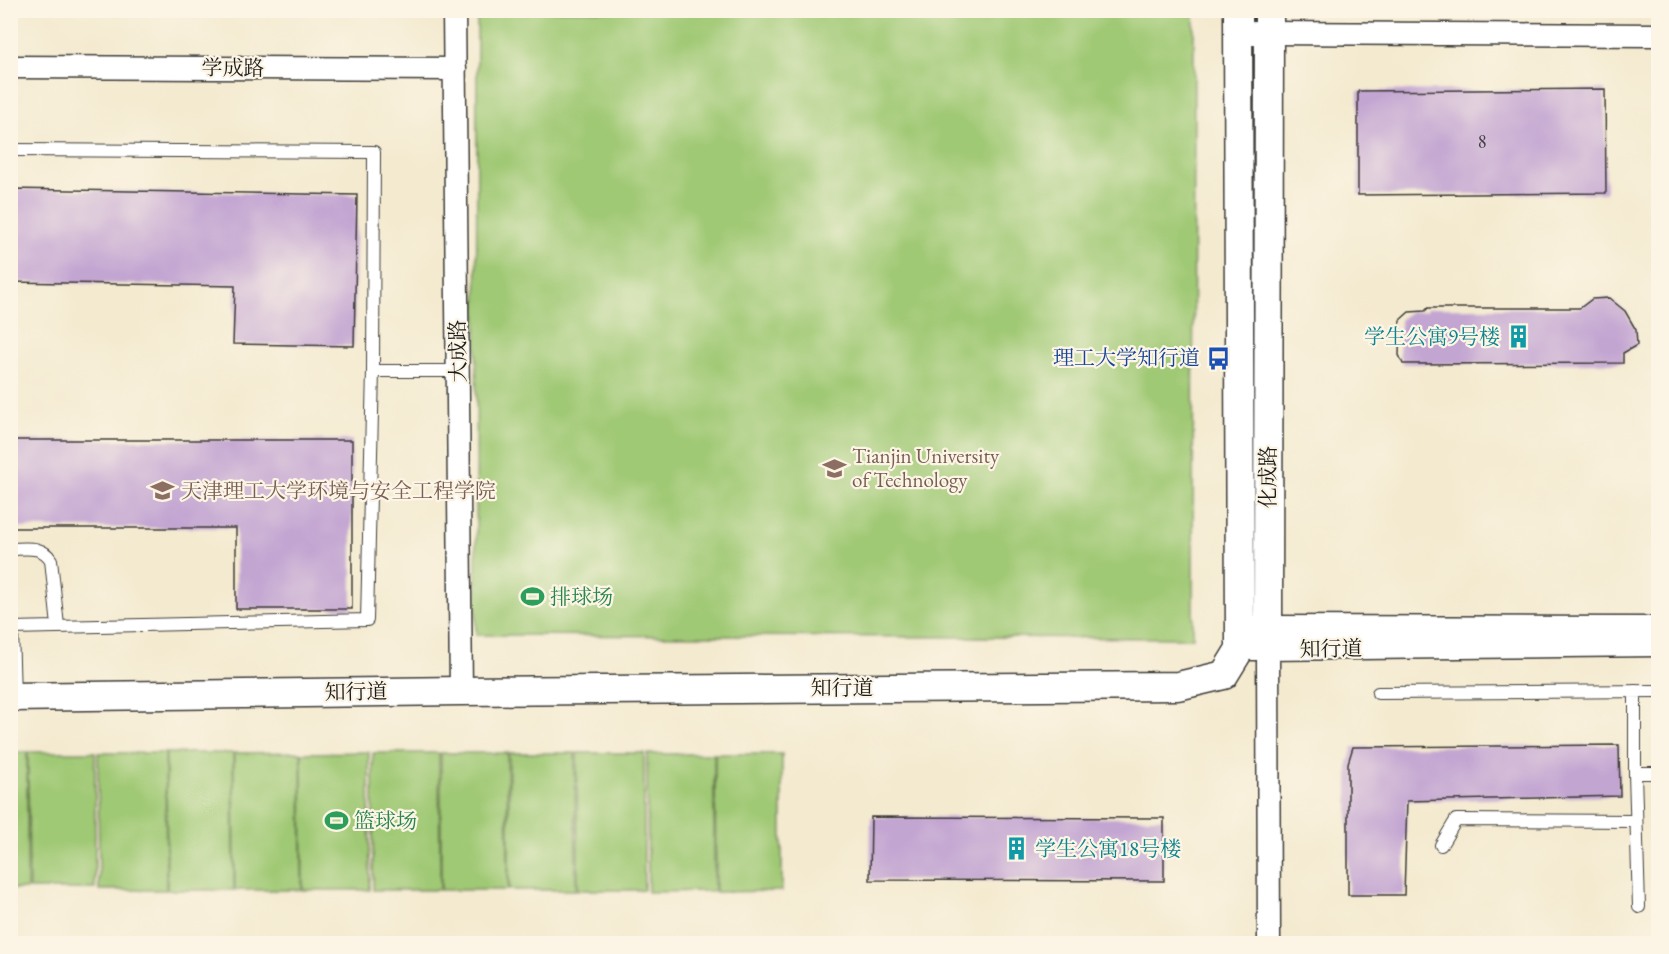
<svg xmlns="http://www.w3.org/2000/svg" width="1669" height="954" viewBox="0 0 1669 954" font-family="'EB Garamond','Noto Serif SC',serif">
  <style>
    .green { fill: #a0c974; stroke: #5e7248; stroke-width: 1.5 }
    .building { fill: #c3a5d2 }
    .lines { fill: none; stroke-linecap: round; stroke-linejoin: round }
    .service-casing { stroke: #3c3b37; stroke-width: 14 }
    .minor-casing { stroke: #3c3b37; stroke-width: 25 }
    .tertiary-casing { stroke: #3c3b37; stroke-width: 31 }
    .service { stroke: #fff; stroke-width: 12 }
    .minor { stroke: #fff; stroke-width: 22 }
    .tertiary { stroke: #fff; stroke-width: 28 }
    .labels { text-anchor: middle; stroke-width: 4.5; stroke-linejoin: round; paint-order: stroke }
    .number-label { font-size: 18px; fill: #463e4a }
    .street-label { font-size: 21px; fill: #1c1c1c; stroke: #fcf5e5 }
    .culture-label { font-size: 21px; fill: #0d838f; stroke: #fcf5e5; text-anchor: end }
    .transit-label { font-size: 21px; fill: #164399; stroke: #fcf5e5; text-anchor: end }
    .education-label { font-size: 21px; fill: #785e54; stroke: #fcf5e5; text-anchor: start }
    .leisure-label { font-size: 21px; fill: #27864d; stroke: #fcf5e5; text-anchor: start }
  </style>
  <rect width="100%" height="100%" fill="#fcf5e5"/>
  <filter id="ink" filterUnits="userSpaceOnUse"><feTurbulence type="fractalNoise" baseFrequency=".0167" numOctaves="2"/><feDisplacementMap in="SourceGraphic" scale="12" xChannelSelector="R" yChannelSelector="G"/><feConvolveMatrix kernelMatrix="1 2 1 2 8 2 1 2 1" color-interpolation-filters="sRGB"/></filter>
  <filter id="wash" filterUnits="userSpaceOnUse"><feTurbulence type="fractalNoise" baseFrequency=".008" numOctaves="4" result="noise"/><feDisplacementMap in="SourceGraphic" scale="24" xChannelSelector="R" yChannelSelector="G"/><feGaussianBlur stdDeviation="1.35" result="paint"/><feColorMatrix in="noise" values="0 0 0 0 0 0 0 0 0 0 0 0 0 0 0 0 0 1.4 0 .05"/><feComposite in="paint" operator="in"/></filter>
  <g filter="url(#wash)">
    <rect width="100%" height="100%" fill="#f4ead0"/>
    <path class="green" d="M477,11H1194L1193,638L476,635Z
      M10,752H27V889H11Z
      M28,752H95V889H29Z
      M301,752L302,890H235L234,753Z
      M369,752L370,890H303L302,753Z
      M98,753H165L166,890H99Z
      M166,753H233L234,890H167Z
      M373,753H439L440,890H373Z
      M441,753H507L508,890H441Z
      M509,753H575L576,890H509Z
      M577,753H644V890H578Z
      M647,754H714V891L648,892Z
      M715,754H782V891L716,892Z"/>
    <g id="blocks">
      <path class="building" d="M1605,89L1606,193L1358,195V91Z
        M10,189L357,195L354,346L233,344L235,286L10,282Z
        M1609,298L1625,311L1636,330L1637,345L1623,353V363L1403,364L1399,355L1400,320L1409,312L1425,311L1428,308H1580L1592,299Z
        M10,440H352V609H236V528H10Z
        M1619,745L1620,796L1407,801L1404,895H1348V763L1353,747Z
        M871,817L1164,818V881L870,880Z"/>
    </g>
  </g>
  <g filter="url(#ink)">
    <use href="#blocks" fill-opacity="0" stroke="#3c3b37" stroke-width="1.5"/>
    <g class="lines">
      <defs>
        <path id="service" d="M10,150L374,152L373,371H458
          M10,549C26,549 42,545 51,560L58,626
          M1635,691V773H1658
          M1378,693L1658,691
          M14,697L12,628L367,620L373,371
          M1635,773L1639,907
          M1441,845L1456,820L1635,821"/>
        <path id="minor" d="M454,10L461,691
          M1238,33L1658,35
          M10,67L455,69
          M1252,627L1658,628
          M1252,649L1658,645
          M1268,650L1269,944"/>
        <path id="tertiary" d="M1268,650L1269,10
          M10,697L461,691L1178,686L1224,675L1240,649L1238,10"/>
      </defs>
      <use href="#service" class="service-casing"/>
      <use href="#minor" class="minor-casing"/>
      <use href="#tertiary" class="tertiary-casing"/>
      <use href="#service" class="service"/>
      <use href="#minor" class="minor"/>
      <use href="#tertiary" class="tertiary"/>
    </g>
  </g>
  <defs>
    <symbol id="building-bare" viewBox="-9 -9 18 18"><path d="M-4-6H4V6H1V3H-1V6H-4ZM-2.5-4.3h1.7v1.8h-1.7ZM.8-4.3h1.7v1.8H.8ZM-2.5-1h1.7V.8h-1.7ZM.8-1h1.7V.8H.8Z" fill="#0f9aa8" stroke="#fcf5e5" stroke-width="2.5" paint-order="stroke"/></symbol>
    <symbol id="bus-bare" viewBox="-9 -9 18 18"><path d="M-5-6H5V4H4V6H2V4H-2V6H-4V4H-5ZM-3.5-4V0h7V-4ZM-3.5 1.2v1.5H-2V1.2ZM2 1.2v1.5H3.5V1.2Z" fill="#1a4fb4" stroke="#fcf5e5" stroke-width="2.5" paint-order="stroke"/></symbol>
    <symbol id="university-bare" viewBox="-9 -9 18 18"><path d="M0-5L7-2L0 1L-7-2ZM-4 1L0 2.5L4 1V4Q0 6-4 4Z" fill="#8d6e63" stroke="#fcf5e5" stroke-width="2.5" paint-order="stroke"/></symbol>
    <symbol id="stadium-bare" viewBox="-9 -9 18 18"><path d="M0-5a6.5 5 0 1 0 0 10a6.5 5 0 1 0 0-10ZM-3.5-1.8h7v3.6h-7Z" fill="#2e9e5b" stroke="#fcf5e5" stroke-width="2.5" paint-order="stroke"/></symbol>
  </defs>
  <g fill-rule="evenodd">
    <use href="#building-bare" x="1502" y="320" width="33" height="33"/>
    <use href="#bus-bare" x="1202" y="342" width="33" height="33"/>
    <use href="#university-bare" x="818" y="452" width="33" height="33"/>
    <use href="#university-bare" x="146" y="474" width="33" height="33"/>
    <use href="#stadium-bare" x="516" y="580" width="33" height="33"/>
    <use href="#stadium-bare" x="320" y="804" width="33" height="33"/>
    <use href="#building-bare" x="1000" y="832" width="33" height="33"/>
  </g>
  <g class="labels">
    <g class="number-label">
      <text x="1482" y="148">8</text>
    </g>
    <g class="street-label">
      <text x="233" y="75">学成路</text>
      <text transform="translate(458 351) rotate(-91)" y="7">大成路</text>
      <text transform="translate(1268 477) rotate(-90)" y="7">化成路</text>
      <text transform="translate(1331 649) rotate(-1)" y="7">知行道</text>
      <text x="842" y="695">知行道</text>
      <text transform="translate(356 692) rotate(-1)" y="7">知行道</text>
    </g>
    <g class="culture-label">
      <text x="1500" y="344">学生公寓9号楼</text>
      <text x="1035" y="856" text-anchor="start">学生公寓18号楼</text>
    </g>
    <g class="transit-label">
      <text x="1200" y="365">理工大学知行道</text>
    </g>
    <g class="education-label">
      <text x="852" y="463">Tianjin University<tspan x="852" dy="24">of Technology</tspan></text>
      <text x="181" y="498">天津理工大学环境与安全工程学院</text>
    </g>
    <g class="leisure-label">
      <text x="550" y="604">排球场</text>
      <text x="354" y="828">篮球场</text>
    </g>
  </g>
  <rect width="1669" height="954" fill="none" stroke="#fcf5e5" stroke-width="36"/>
</svg>
